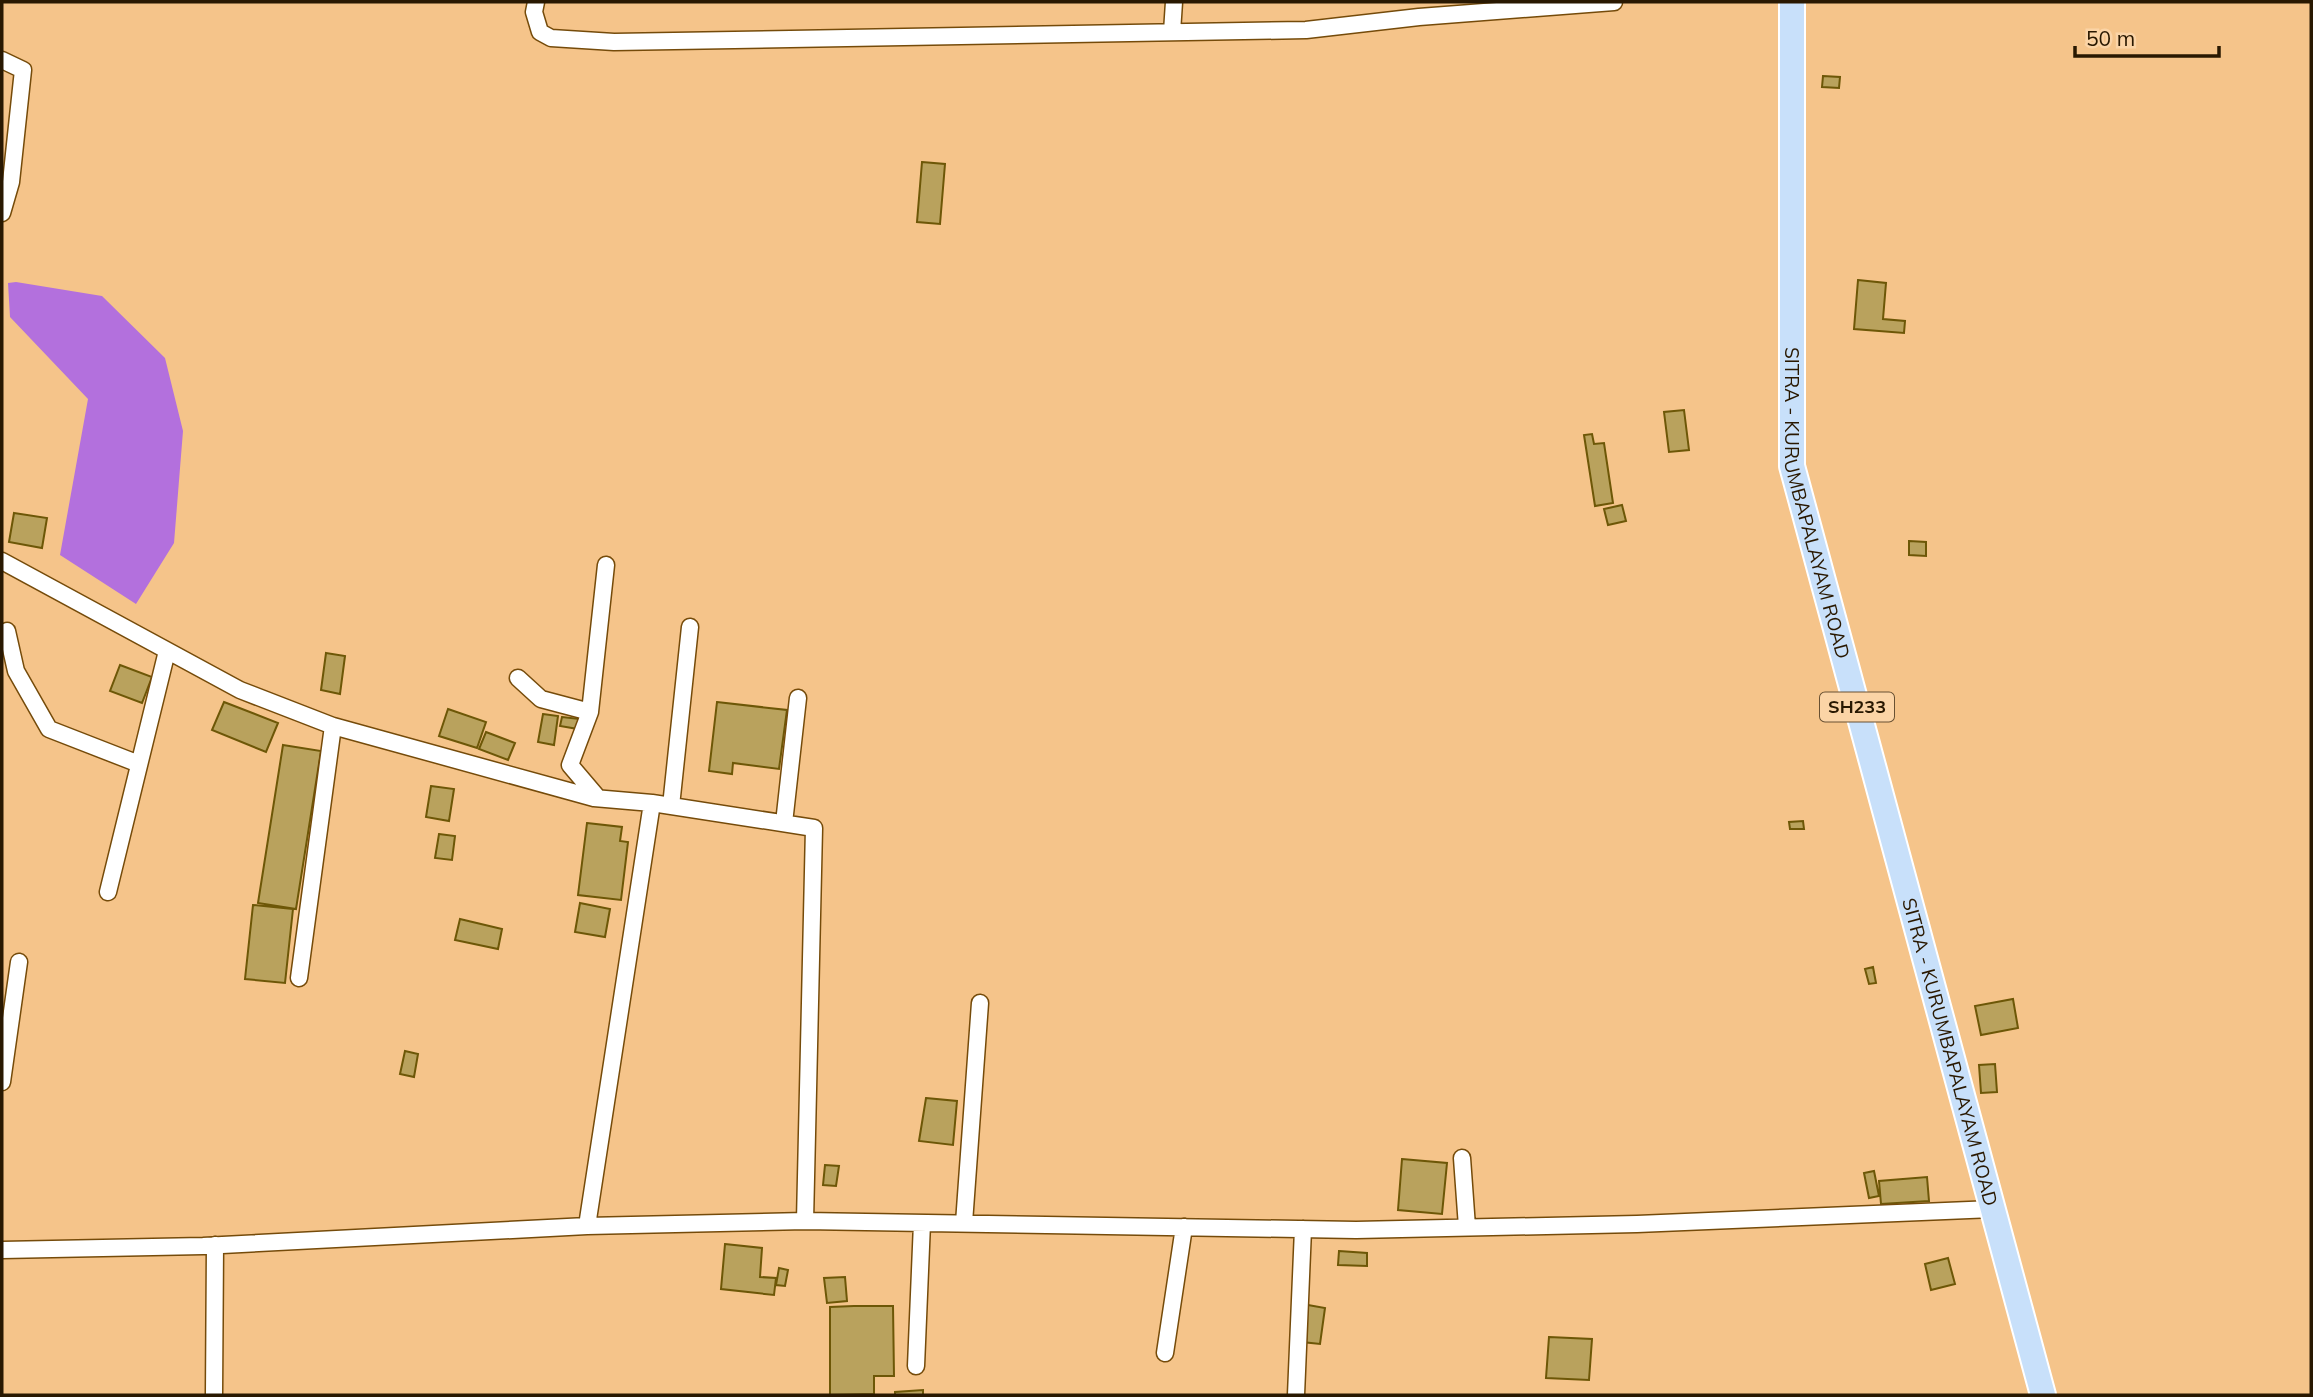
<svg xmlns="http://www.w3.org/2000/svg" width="2313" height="1397" viewBox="0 0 2313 1397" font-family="Mulish,sans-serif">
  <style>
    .water { fill: #b370dd }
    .building { fill: #b9a25d; stroke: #6d5707; stroke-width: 2 }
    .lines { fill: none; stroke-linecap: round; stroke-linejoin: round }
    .street-casing { stroke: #754b0a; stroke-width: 19 }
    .primary-casing { stroke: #fff; stroke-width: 28 }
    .street { stroke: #fff; stroke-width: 16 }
    .primary { stroke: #c8e0fa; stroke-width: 24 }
    .labels { text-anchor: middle; stroke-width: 6; stroke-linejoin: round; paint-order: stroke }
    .shield { fill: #fbd4a6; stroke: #685032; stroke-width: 2 }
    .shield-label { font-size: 18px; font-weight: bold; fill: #291801 }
    .street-label { font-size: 19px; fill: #291801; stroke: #fbd4a6 }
  </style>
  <rect width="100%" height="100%" fill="#f5c48a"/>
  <path class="water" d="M16,282L102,296L165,358L183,431L174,543L136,604L60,555L88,399L10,317L8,283Z"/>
  <path class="building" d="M1823,76L1840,77L1839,88L1822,87Z
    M922,162L945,164L940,224L917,222Z
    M1858,280L1886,283L1883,319L1905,321L1904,333L1854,329Z
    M1684,410L1689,450L1669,452L1664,412Z
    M1592,434L1594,444L1604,443L1613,503L1595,506L1584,435Z
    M1622,505L1626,521L1608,525L1604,509Z
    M14,513L47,518L42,548L9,542Z
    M1909,541L1926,542V556L1909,555Z
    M326,653L345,656L340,694L321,690Z
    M120,665L152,677L142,703L110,691Z
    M224,702L278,723L266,752L212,730Z
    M717,702L787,710L779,769L733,763L732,774L709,771Z
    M448,709L486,722L477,748L439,736Z
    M543,714L558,716L554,745L538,742Z
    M562,717L580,719L578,729L560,726Z
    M486,732L515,743L508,760L479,749Z
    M283,745L321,751L296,909L258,903Z
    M431,786L454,789L449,821L426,817Z
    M1803,821L1804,829H1790L1789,822Z
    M587,823L622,827L620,841L628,842L621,900L578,895Z
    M439,834L455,836L452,860L435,858Z
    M580,903L610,909L605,937L575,932Z
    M253,905L293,909L285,983L245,979Z
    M460,919L502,929L498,949L455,940Z
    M1873,967L1876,983L1869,984L1865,969Z
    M2013,999L2018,1028L1981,1035L1975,1006Z
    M405,1051L418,1054L414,1077L400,1074Z
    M1995,1064L1997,1092L1981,1093L1979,1065Z
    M926,1098L957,1101L953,1145L919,1141Z
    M1402,1159L1447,1163L1442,1214L1398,1210Z
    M825,1165L839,1166L836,1186L823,1185Z
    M1874,1171L1879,1196L1869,1198L1864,1173Z
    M1927,1177L1929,1201L1881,1204L1879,1181Z
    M725,1244L762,1248L760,1277L776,1278L774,1295L721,1289Z
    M1339,1251L1367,1253V1266L1338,1265Z
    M1948,1258L1955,1284L1931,1290L1925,1264Z
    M779,1268L788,1270L785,1286L776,1285Z
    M845,1277L847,1301L827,1303L824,1278Z
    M1308,1305L1325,1308L1320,1344L1302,1342Z
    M854,1306H893L894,1376H874V1394L830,1395V1307Z
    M1549,1337L1592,1339L1589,1380L1546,1378Z
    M923,1390V1395H895V1392Z"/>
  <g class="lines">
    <defs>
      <path id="street" d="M536,2L534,12L540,32L551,38L614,42L1306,30L1419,17L1614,2
        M1172,32L1174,2
        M2,60L23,70L11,182L2,213
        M2,561L240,690L333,726L594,798L652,803L814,828L805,1221L1356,1230L1637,1224L1993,1209
        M7,631L16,671L49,729L139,764
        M518,678L541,699L590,712
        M598,798L570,765L590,712L606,565
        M671,806L690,627
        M784,823L798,698
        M108,892L167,651
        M299,978L333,726
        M2,1082L19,962
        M1462,1158L1467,1227
        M964,1223L980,1003
        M587,1226L652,803
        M2,1250L203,1246L587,1226L805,1221
        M1165,1353L1184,1227
        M916,1366L922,1223
        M214,1395L215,1245
        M1296,1395L1303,1229"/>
      <g id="primary">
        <path id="s1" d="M1792,2V466L2043,1395"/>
      </g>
    </defs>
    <use href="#street" class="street-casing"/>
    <use href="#primary" class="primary-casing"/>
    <use href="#street" class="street"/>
    <use href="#primary" class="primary"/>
  </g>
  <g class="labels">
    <rect class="shield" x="1820" y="692.5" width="74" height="29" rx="5"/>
    <g class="shield-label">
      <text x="1857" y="713">SH233</text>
    </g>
    <g class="street-label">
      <text dy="7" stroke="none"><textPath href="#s1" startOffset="504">SITRA - KURUMBAPALAYAM ROAD</textPath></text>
      <text dy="7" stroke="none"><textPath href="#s1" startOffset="1071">SITRA - KURUMBAPALAYAM ROAD</textPath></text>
    </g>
  </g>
  <rect width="2313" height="1397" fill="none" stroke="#291801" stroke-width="7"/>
  <path d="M2075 46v10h144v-10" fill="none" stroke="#291801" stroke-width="3.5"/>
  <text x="2086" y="46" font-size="21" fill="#291801" stroke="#fbd4a6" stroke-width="5" paint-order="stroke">50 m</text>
</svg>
